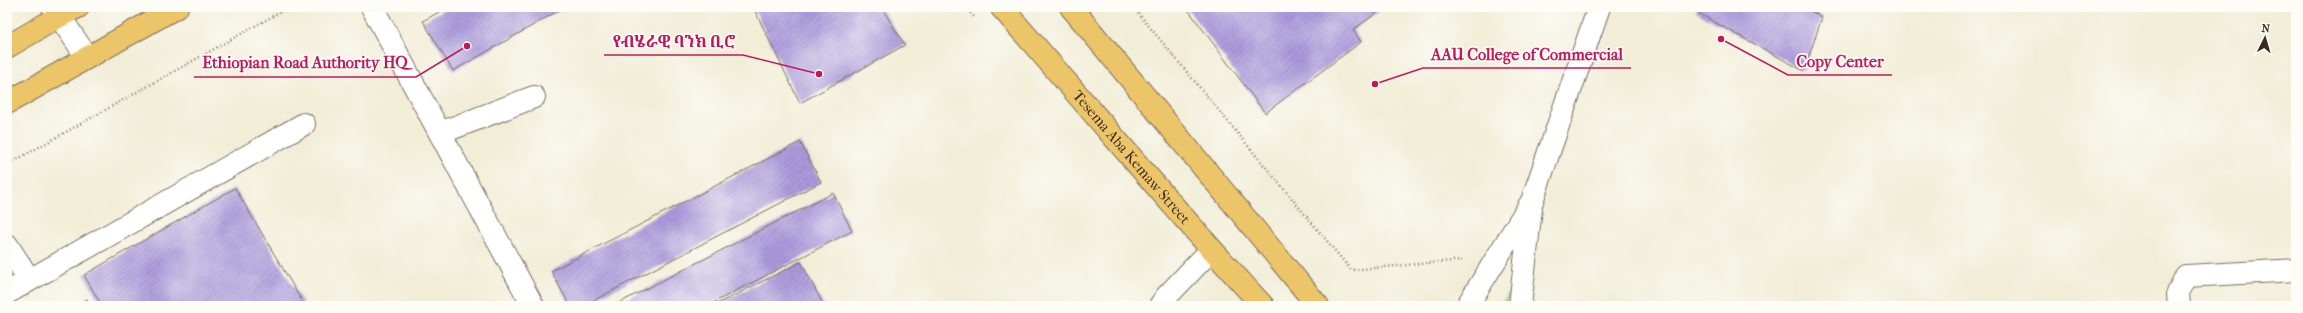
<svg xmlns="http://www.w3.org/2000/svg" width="2303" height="313" viewBox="0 0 2303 313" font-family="'IM FELL French Canon','Noto Serif Ethiopic',serif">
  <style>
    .green { fill: url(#green-dots); stroke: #68845a }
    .building { fill: url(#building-hatch) }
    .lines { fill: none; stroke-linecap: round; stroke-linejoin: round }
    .minor-casing { stroke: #7b6e5f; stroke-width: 24 }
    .major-casing { stroke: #7b6e5f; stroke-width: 24 }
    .path { stroke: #7b6e5f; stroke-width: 2.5; stroke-dasharray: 1 3; stroke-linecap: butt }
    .minor { stroke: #fff; stroke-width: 22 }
    .major { stroke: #edc569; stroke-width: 22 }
    .labels { text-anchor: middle; stroke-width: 3.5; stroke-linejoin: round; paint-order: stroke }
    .street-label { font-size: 15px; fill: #3b2a1e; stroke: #fdfcf7 }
    .leader { fill: none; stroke: #c2185b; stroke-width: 1.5 }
    .callout-dot { fill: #c2185b; stroke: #fdfcf7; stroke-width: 1.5 }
    .callout-label { font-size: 16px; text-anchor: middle; font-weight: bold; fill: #c2185b; stroke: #fdfcf7; stroke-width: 3.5; stroke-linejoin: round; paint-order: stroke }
  </style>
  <defs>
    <pattern id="green-dots" width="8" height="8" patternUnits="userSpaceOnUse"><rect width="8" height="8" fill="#96dd97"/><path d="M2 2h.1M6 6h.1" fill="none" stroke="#82be82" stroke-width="1.8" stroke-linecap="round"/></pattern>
    <pattern id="building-hatch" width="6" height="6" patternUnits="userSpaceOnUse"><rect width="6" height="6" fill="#aa9add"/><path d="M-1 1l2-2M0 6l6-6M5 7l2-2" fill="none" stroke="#8c7eb3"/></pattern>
  </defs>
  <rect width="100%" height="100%" fill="#fdfcf7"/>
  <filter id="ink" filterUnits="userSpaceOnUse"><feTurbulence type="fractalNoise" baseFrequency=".025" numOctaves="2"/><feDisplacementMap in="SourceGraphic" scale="8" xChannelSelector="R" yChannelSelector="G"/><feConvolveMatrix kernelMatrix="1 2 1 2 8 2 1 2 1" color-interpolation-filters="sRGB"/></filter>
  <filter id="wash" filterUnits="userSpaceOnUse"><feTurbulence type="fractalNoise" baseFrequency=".012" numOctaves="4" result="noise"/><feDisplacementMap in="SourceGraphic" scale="16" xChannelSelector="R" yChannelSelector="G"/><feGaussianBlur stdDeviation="0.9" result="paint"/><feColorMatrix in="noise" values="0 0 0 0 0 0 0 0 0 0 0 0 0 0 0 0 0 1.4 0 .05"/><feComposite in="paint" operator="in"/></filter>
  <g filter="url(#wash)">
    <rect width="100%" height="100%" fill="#f1edd7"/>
    <path class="green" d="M1529,245L1518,306H1499L1507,297Z"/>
    <g id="blocks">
      <path class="building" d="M448,7H565L453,71L423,21Z
        M753,7H881L905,45L800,103Z
        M1186,7H1385L1353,30L1361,42L1265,113Z
        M1698,7H1803L1822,17L1804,71L1696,12Z
        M800,142L821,182L583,306H570L551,271Z
        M235,188L305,306H102L84,275Z
        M833,193L852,231L707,306H613Z
        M801,262L824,306H713Z
        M87,299L92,306H73Z"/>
    </g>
  </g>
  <g filter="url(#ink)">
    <use href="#blocks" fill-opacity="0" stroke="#7b6e5f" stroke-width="1"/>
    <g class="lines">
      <defs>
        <path id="minor" d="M53,7L87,57
          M372,7L533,306
          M440,133L534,97
          M7,245L29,279
          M7,293L304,124
          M1160,306L1167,296L1211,250
          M1467,306L1532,201L1599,7
          M1520,306L1531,208
          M2179,306L2178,293L2186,276L2296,270"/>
        <g id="major">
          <path id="s1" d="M1001,7C1089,106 1173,209 1263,306"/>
          <path d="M1071,7L1318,306"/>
          <path d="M7,47L58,17L78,7"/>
          <path d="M7,103L177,7"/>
        </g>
      </defs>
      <use href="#minor" class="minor-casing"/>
      <use href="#major" class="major-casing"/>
      <path class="path" d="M965,7L975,18
        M1133,7L1351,270L1463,260
        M7,165L289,7"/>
      <use href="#minor" class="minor"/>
      <use href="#major" class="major"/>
    </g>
  </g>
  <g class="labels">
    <g class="street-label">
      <text dy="5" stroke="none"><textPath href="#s1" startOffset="199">Tesema Aba Kemaw Street</textPath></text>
    </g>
  </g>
  <path class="leader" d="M819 74L743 55H604M1375 84L1423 68H1631M1721 39L1788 75H1892M467 46L416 77H194"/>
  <g class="callout-dot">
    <circle cx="819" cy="74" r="4"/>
    <circle cx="1375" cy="84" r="4"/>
    <circle cx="1721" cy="39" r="4"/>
    <circle cx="467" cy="46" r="4"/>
  </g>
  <g class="callout-label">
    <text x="674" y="47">የብሄራዊ ባንክ ቢሮ</text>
    <text x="1527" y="60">AAU College of Commercial</text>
    <text x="1840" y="67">Copy Center</text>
    <text x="305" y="68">Ethiopian Road Authority HQ</text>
  </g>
  <rect width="2303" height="313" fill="none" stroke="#fdfcf7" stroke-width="24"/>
  <g transform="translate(2265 38) rotate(5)" stroke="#fdfcf7" stroke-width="3" paint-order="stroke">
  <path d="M0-3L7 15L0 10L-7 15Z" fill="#3b2a1e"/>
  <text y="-6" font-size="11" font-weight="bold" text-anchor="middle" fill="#3b2a1e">N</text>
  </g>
</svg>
